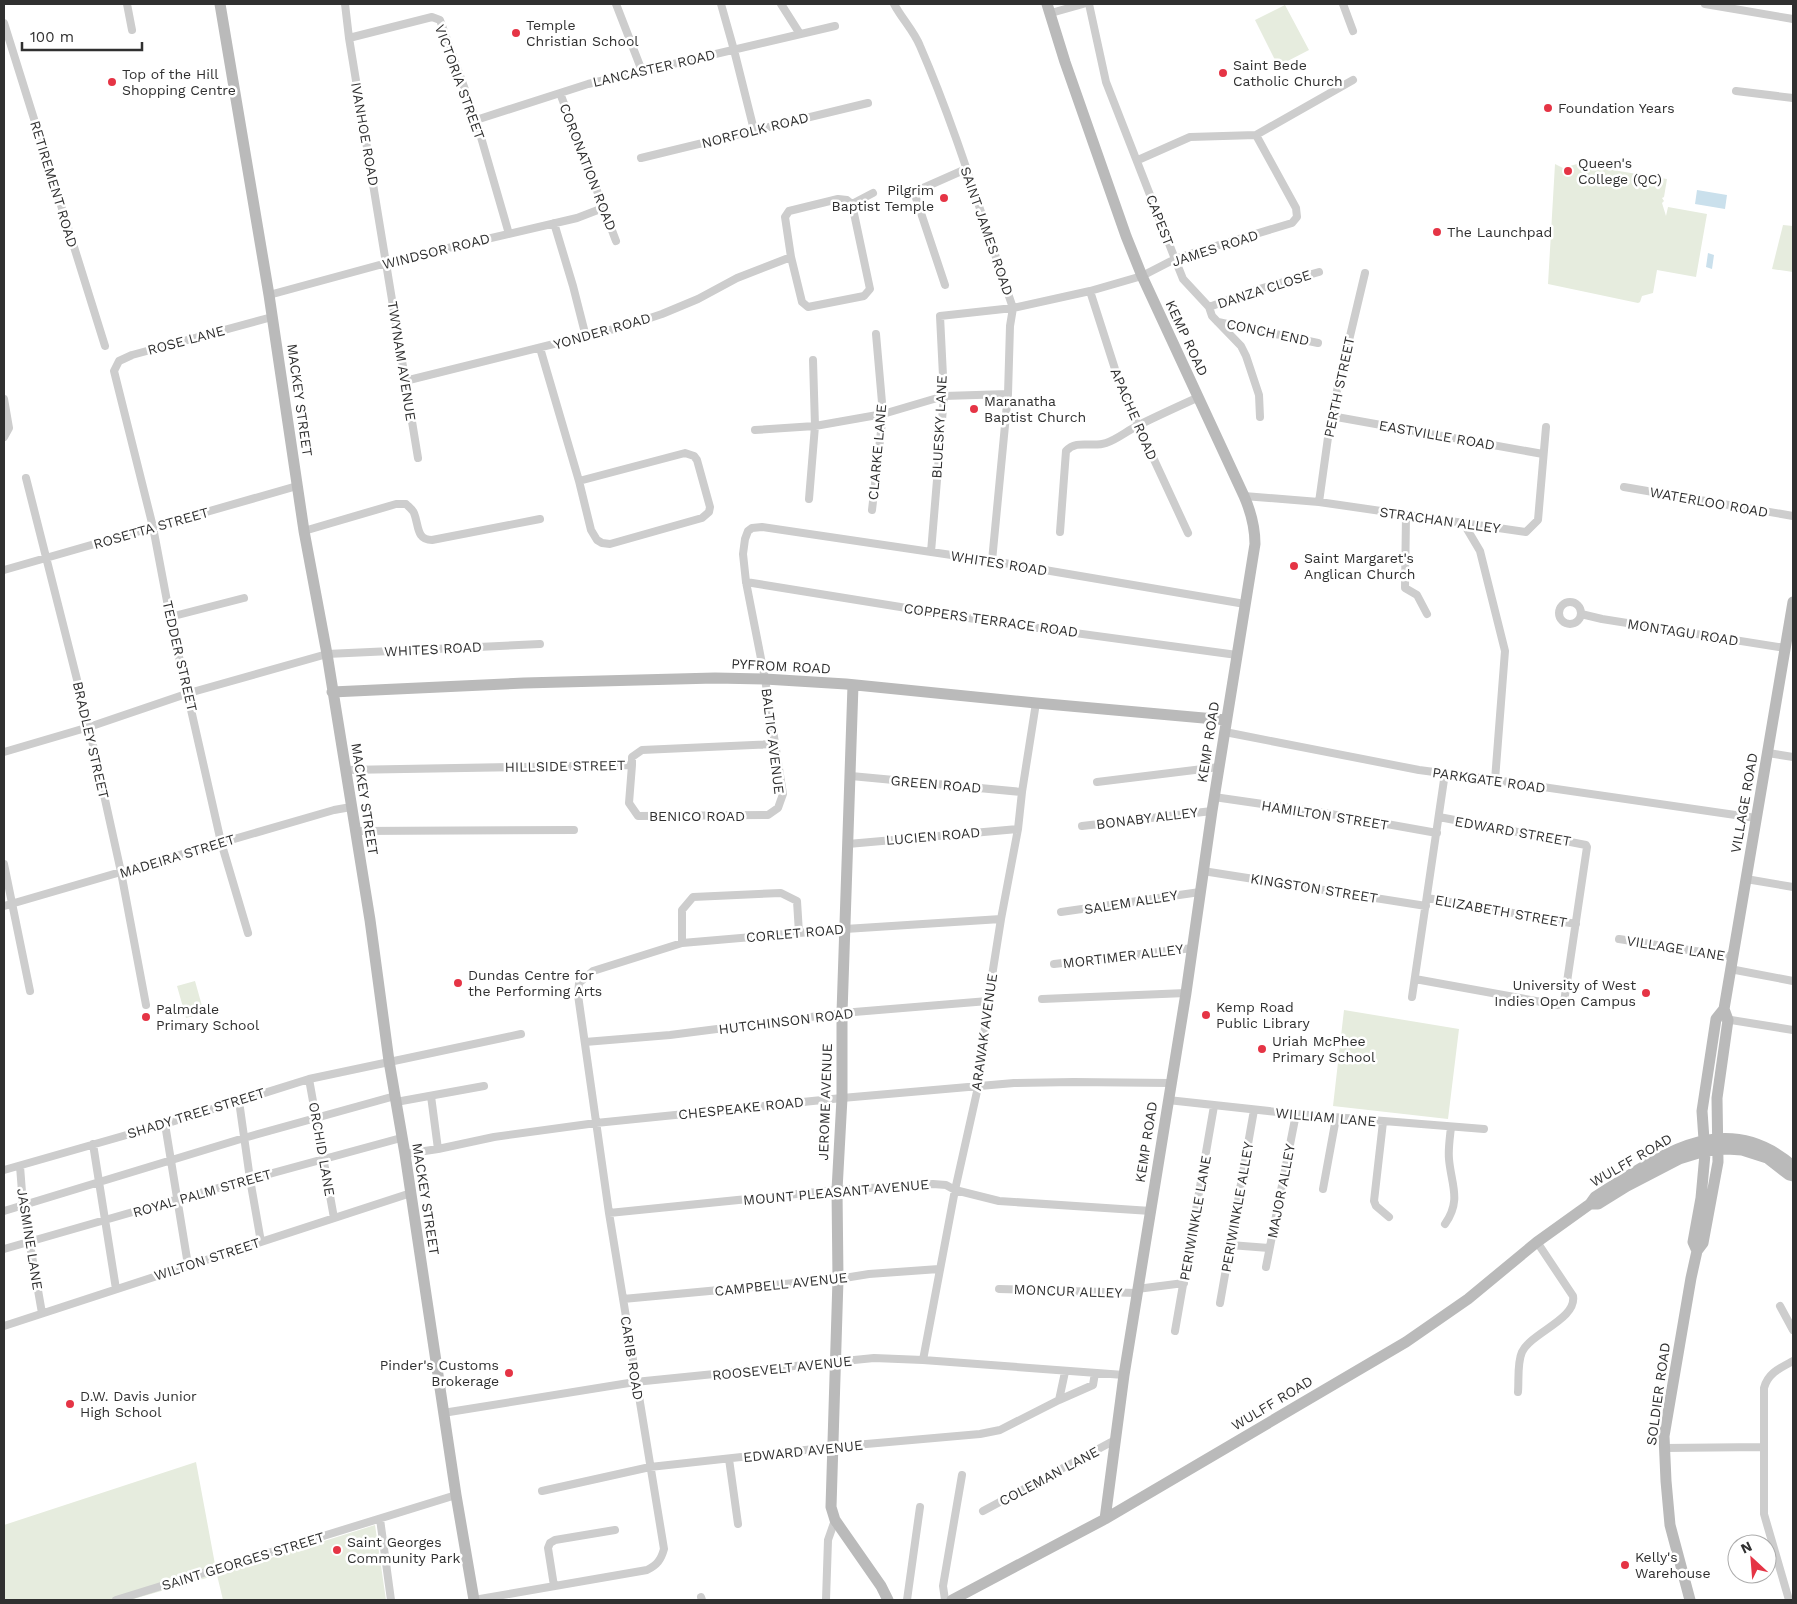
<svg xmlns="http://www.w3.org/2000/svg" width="1797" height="1604" viewBox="0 0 1797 1604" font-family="'Work Sans',sans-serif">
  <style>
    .green { fill: #e6ecde }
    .water { fill: #cae0ec }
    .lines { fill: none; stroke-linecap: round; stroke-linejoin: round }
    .street { stroke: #cdcdcd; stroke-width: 8 }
    .secondary { stroke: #bababa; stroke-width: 11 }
    .poi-dot { fill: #e53445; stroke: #fff; stroke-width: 2 }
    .labels { text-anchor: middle; stroke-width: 5; stroke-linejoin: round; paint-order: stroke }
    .poi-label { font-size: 14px; fill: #303030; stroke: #fff; text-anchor: start }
    .street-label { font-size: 14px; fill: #303030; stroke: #fff }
  </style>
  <rect width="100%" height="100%" fill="#fff"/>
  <path class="green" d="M1285,5L1309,50L1278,66L1255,20Z
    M1555,164L1563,168L1577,164L1667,179L1664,197L1662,198L1664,201L1662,203L1666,216L1668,207L1707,214L1696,277L1657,270L1653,293L1642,296L1640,302L1638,303L1548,284Z
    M1783,225L1793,226V272L1772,269Z
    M195,981L204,1013L186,1018L177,986Z
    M1344,1010L1459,1029L1448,1119L1333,1106Z
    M196,1462L217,1575L130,1600H4V1525Z
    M375,1525L386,1600H223L217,1575Z"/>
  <path class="water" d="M1697,190L1727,195L1725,209L1695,204Z
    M1708,253L1714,255L1712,269L1706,267Z"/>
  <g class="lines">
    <path class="street" d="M127,4L132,30
      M345,4L349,38L418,458
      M616,4L642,71
      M721,4L734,50L754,130
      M781,4L800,34
      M894,4C902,19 914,31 920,46C957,131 983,221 1013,308L1010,326L1008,394L992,561
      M1089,4L1106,82L1175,259L1183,279L1209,307L1212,316L1241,346L1246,356L1259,395L1260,417
      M1343,4L1353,31
      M1705,4L1793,19
      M1051,13L1083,4
      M4,23L105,346
      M349,38L432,17L440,20L476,120L509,234
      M1736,91L1793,98
      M560,93L616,241
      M476,120L588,84L835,26
      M641,158L868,103
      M1138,160L1190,137L1256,135L1353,80
      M838,199L847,200L852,204L870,289L864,296L808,307L802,302L791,257L785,217L789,211Z
      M852,204L873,193
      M554,223L573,286L586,337
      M945,285L914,192L966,169
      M1090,291L1115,369L1138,425L1188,533
      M269,295L405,258L577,218L603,208
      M1209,307L1259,289L1319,272
      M1218,322L1318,343
      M540,348L579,481L591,530L597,540L602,543L610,544L702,518L709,512L710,507L697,460L694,456L685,453L579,481
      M405,381L626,326L662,314L698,299L737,278L791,257
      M4,399L9,428L4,437
      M1331,416L1543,454
      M755,430L815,426L883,414L944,396L1008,394
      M26,478L89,727L121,872L146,1005
      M1624,487L1793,516
      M1244,496L1319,502L1526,532L1538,520L1546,427
      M809,499L815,426L813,360
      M1319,502L1331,416L1365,273
      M872,510L883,414L876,334
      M1406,515L1405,588L1417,595L1427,614
      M1464,524L1480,551L1505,651L1495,780
      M304,531L396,504H406C409,507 413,510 414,513C419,525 416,540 432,540L540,519
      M1060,532L1066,451C1077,439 1092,448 1106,443C1118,439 1128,430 1139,425C1159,415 1179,406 1199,397
      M931,552L944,396L940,316L1013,308L1090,291L1142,276L1175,259L1196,252L1292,223L1297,217L1296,208L1256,135
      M4,570L297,486
      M746,582L987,621L1237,655
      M1559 613a11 11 0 1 1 22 0a11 11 0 1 1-22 0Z
      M1581,614L1602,619L1785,648
      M170,617L244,598
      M1225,732L1419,770L1495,780L1756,818
      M4,752L89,727L189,693L327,654L540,644
      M1768,753L1793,757
      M632,765L629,803L638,816L768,815L778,808L783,794L765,679L746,582L743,554L745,539L748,531L752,528L762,527L992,561L1245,604
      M345,770L632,765V757L642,750L775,744
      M851,776L1022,792
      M1097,782L1219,767
      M1214,797L1325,813L1437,833
      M1082,826L1212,811
      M355,831L574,830
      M848,844L1018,829
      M4,864L30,991
      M1203,871L1426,906
      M1746,879L1793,887
      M1427,898L1576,924
      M4,906L334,810L351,807
      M1061,912L1200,892
      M248,933L221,842L170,617L153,527L114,371L119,361L132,355L272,317
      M1619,939L1733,957
      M682,943V910L693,897L781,893L797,901L799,933
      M1054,964L1193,948
      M1730,969L1793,981
      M1415,979L1558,1005L1564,1002L1587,847L1586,845L1439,817
      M1412,997L1445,773
      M1042,999L1186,993
      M1725,1019L1793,1030
      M585,1042L670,1035L842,1013L988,1001
      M309,1079L334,1218
      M431,1096L438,1149
      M1168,1100L1296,1114L1484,1129
      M239,1101L250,1179L261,1242
      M396,1102L484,1086
      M1383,1122L1374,1201L1376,1206L1389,1217
      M165,1124L188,1265
      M93,1144L116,1289
      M405,1154L438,1149L494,1137L596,1123L842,1098L1014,1083L1074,1082L1170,1083
      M20,1166L23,1205L42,1313
      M4,1170L165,1124L309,1079L521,1034
      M1323,1189L1336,1118
      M4,1211L244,1138L395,1096
      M609,1213L837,1190L933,1184L946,1185L955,1190L999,1201L1151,1211
      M1445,1224C1462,1200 1451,1184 1449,1159C1448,1149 1450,1137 1451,1127
      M1230,1245L1269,1248
      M4,1249L178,1199L401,1138
      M1266,1267L1296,1114
      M999,1289L1137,1293
      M1137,1289L1184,1283
      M623,1299L838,1279L869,1274L939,1269
      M1220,1303L1254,1110
      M1780,1306L1793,1330
      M4,1326L411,1193
      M1175,1331L1214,1106
      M923,1360L955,1190L978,1087L988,1001L1001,919L1018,829L1022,792L1036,703
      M1518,1392C1519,1380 1517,1363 1522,1352C1532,1332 1577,1319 1573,1296L1537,1242
      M1059,1400L1093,1385L1095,1373
      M443,1413L635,1382L874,1358L923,1360L1124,1375
      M1664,1448L1764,1447
      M729,1459L738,1524
      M542,1491L650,1467L832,1447L980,1434L1000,1430L1059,1400L1065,1372
      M983,1511L1115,1440
      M380,1519L391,1600
      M554,1586L548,1548L550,1543L555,1540L615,1530
      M701,1597L702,1600
      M116,1600L456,1495
      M474,1600L647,1570C657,1565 661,1560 664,1549L609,1213L578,995L579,983L593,971L682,943L845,929L1001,919
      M826,1600L828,1540L835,1520
      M907,1600L920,1507
      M945,1600L943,1586L962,1475
      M1789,1600L1764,1514V1388C1768,1373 1780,1368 1793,1361"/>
    <path class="secondary" d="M220,4L269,295L304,531L327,654L370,920L389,1061L405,1154L456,1495L474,1600
      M1047,4L1065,62L1126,236L1142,276L1244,496C1251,512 1255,526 1255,544L1212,811L1186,993L1124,1375L1105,1519
      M853,685L842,1013V1098L837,1190L838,1279L831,1507L835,1520L881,1586L888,1600
      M332,692L524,683L715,678L765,679L846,684L1036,703L1226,720
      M1590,1204H1598L1627,1186L1679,1159L1705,1151L1727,1149L1742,1150L1767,1158L1789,1175L1793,1176
      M1697,1251L1693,1242L1701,1198L1705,1154L1702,1111L1716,1019L1724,1009L1793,602
      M952,1600L1105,1519L1406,1342L1468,1299L1537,1242L1590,1204L1595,1197C1658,1157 1724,1106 1793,1166
      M1690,1600L1670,1525L1666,1481L1664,1436L1691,1278L1697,1251L1703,1243L1718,1162L1717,1098L1728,1020L1724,1009"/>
  </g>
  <g class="poi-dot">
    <circle cx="516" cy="33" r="5"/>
    <circle cx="1223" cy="73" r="5"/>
    <circle cx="112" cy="82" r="5"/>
    <circle cx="1548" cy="108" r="5"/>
    <circle cx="1568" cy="171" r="5"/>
    <circle cx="944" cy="198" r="5"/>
    <circle cx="1437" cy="232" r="5"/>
    <circle cx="974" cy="409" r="5"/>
    <circle cx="1294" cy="566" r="5"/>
    <circle cx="458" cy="983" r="5"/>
    <circle cx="1646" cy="993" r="5"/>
    <circle cx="1206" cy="1015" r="5"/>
    <circle cx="146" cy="1017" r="5"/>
    <circle cx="1262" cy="1049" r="5"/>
    <circle cx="509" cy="1373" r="5"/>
    <circle cx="70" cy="1404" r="5"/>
    <circle cx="337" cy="1550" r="5"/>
    <circle cx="1625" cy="1565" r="5"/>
  </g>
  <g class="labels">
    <g class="poi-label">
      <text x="526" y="30">Temple<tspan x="526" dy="16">Christian School</tspan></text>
      <text x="1233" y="70">Saint Bede<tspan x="1233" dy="16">Catholic Church</tspan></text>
      <text x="122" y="79">Top of the Hill<tspan x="122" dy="16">Shopping Centre</tspan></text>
      <text x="1558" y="113">Foundation Years</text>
      <text x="1578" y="168">Queen's<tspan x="1578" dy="16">College (QC)</tspan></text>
      <text x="934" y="195" text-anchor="end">Pilgrim<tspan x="934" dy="16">Baptist Temple</tspan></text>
      <text x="1447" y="237">The Launchpad</text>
      <text x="984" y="406">Maranatha<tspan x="984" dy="16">Baptist Church</tspan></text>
      <text x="1304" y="563">Saint Margaret's<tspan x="1304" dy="16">Anglican Church</tspan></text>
      <text x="468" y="980">Dundas Centre for<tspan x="468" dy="16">the Performing Arts</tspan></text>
      <text x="1636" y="990" text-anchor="end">University of West<tspan x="1636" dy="16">Indies Open Campus</tspan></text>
      <text x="1216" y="1012">Kemp Road<tspan x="1216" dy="16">Public Library</tspan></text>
      <text x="156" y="1014">Palmdale<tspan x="156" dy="16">Primary School</tspan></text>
      <text x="1272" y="1046">Uriah McPhee<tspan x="1272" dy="16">Primary School</tspan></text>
      <text x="499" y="1370" text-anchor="end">Pinder's Customs<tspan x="499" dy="16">Brokerage</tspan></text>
      <text x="80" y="1401">D.W. Davis Junior<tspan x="80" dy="16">High School</tspan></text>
      <text x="347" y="1547">Saint Georges<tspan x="347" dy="16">Community Park</tspan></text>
      <text x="1635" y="1562">Kelly's<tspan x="1635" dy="16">Warehouse</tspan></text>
    </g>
    <g class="street-label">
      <text transform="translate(654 68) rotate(-13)" y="5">LANCASTER ROAD</text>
      <text transform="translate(460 82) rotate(70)" y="5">VICTORIA STREET</text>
      <text transform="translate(755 130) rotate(-14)" y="5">NORFOLK ROAD</text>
      <text transform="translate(365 134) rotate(80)" y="5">IVANHOE ROAD</text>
      <text transform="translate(588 167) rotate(69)" y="5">CORONATION ROAD</text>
      <text transform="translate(54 184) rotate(73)" y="5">RETIREMENT ROAD</text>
      <text transform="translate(1160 220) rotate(69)" y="5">CAPEST</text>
      <text transform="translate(987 231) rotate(71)" y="5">SAINT JAMES ROAD</text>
      <text transform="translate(1215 248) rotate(-18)" y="5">JAMES ROAD</text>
      <text transform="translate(436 251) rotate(-14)" y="5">WINDSOR ROAD</text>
      <text transform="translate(1264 289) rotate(-18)" y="5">DANZA CLOSE</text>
      <text transform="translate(602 331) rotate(-16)" y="5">YONDER ROAD</text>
      <text transform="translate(1268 332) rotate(12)" y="5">CONCH END</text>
      <text transform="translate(1187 338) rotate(65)" y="5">KEMP ROAD</text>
      <text transform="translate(186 340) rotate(-15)" y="5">ROSE LANE</text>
      <text transform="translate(402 361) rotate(81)" y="5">TWYNAM AVENUE</text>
      <text transform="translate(1339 387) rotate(-78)" y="5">PERTH STREET</text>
      <text transform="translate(300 400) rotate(82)" y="5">MACKEY STREET</text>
      <text transform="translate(1134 414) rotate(67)" y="5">APACHE ROAD</text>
      <text transform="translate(939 427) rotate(-87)" y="5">BLUESKY LANE</text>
      <text transform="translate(1437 435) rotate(10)" y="5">EASTVILLE ROAD</text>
      <text transform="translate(877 452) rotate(-85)" y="5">CLARKE LANE</text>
      <text transform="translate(1709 502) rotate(10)" y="5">WATERLOO ROAD</text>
      <text transform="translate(1440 520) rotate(8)" y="5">STRACHAN ALLEY</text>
      <text transform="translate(151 528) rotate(-16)" y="5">ROSETTA STREET</text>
      <text transform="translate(999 563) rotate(9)" y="5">WHITES ROAD</text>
      <text transform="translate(991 620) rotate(8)" y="5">COPPERS TERRACE ROAD</text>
      <text transform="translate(1683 632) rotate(9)" y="5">MONTAGU ROAD</text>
      <text transform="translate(433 649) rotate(-3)" y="5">WHITES ROAD</text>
      <text transform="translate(180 656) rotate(77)" y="5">TEDDER STREET</text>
      <text transform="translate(781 666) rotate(3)" y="5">PYFROM ROAD</text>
      <text transform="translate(91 740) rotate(77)" y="5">BRADLEY STREET</text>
      <text transform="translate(773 741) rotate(83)" y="5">BALTIC AVENUE</text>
      <text transform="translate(1208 742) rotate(-81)" y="5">KEMP ROAD</text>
      <text transform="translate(565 766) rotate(-1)" y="5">HILLSIDE STREET</text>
      <text transform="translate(1489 780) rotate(8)" y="5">PARKGATE ROAD</text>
      <text transform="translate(936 784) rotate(5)" y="5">GREEN ROAD</text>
      <text transform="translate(365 799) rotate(81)" y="5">MACKEY STREET</text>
      <text transform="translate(1744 803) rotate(-80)" y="5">VILLAGE ROAD</text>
      <text transform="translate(1325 815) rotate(9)" y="5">HAMILTON STREET</text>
      <text x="697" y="821">BENICO ROAD</text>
      <text transform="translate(1147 818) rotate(-7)" y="5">BONABY ALLEY</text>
      <text transform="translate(1513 831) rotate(10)" y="5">EDWARD STREET</text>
      <text transform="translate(933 836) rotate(-5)" y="5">LUCIEN ROAD</text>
      <text transform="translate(177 856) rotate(-17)" y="5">MADEIRA STREET</text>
      <text transform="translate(1314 888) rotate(9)" y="5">KINGSTON STREET</text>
      <text transform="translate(1131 902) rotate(-9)" y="5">SALEM ALLEY</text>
      <text transform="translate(1501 911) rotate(10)" y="5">ELIZABETH STREET</text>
      <text transform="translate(795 933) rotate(-5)" y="5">CORLET ROAD</text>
      <text transform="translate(1676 948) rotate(9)" y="5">VILLAGE LANE</text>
      <text transform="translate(1123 956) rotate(-7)" y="5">MORTIMER ALLEY</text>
      <text transform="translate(786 1021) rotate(-7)" y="5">HUTCHINSON ROAD</text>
      <text transform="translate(984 1032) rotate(-82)" y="5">ARAWAK AVENUE</text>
      <text transform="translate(825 1102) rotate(-88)" y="5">JEROME AVENUE</text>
      <text transform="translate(741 1108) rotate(-6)" y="5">CHESPEAKE ROAD</text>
      <text transform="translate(196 1113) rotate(-17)" y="5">SHADY TREE STREET</text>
      <text transform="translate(1326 1117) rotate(5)" y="5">WILLIAM LANE</text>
      <text transform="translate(1146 1142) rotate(-81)" y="5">KEMP ROAD</text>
      <text transform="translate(322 1149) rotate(80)" y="5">ORCHID LANE</text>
      <text transform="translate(1631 1160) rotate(-30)" y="5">WULFF ROAD</text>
      <text transform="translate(1281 1191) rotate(-79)" y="5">MAJOR ALLEY</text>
      <text transform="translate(836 1192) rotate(-5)" y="5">MOUNT PLEASANT AVENUE</text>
      <text transform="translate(202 1193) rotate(-16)" y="5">ROYAL PALM STREET</text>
      <text transform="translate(426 1199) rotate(81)" y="5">MACKEY STREET</text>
      <text transform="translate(1237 1207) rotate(-80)" y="5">PERIWINKLE ALLEY</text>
      <text transform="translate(1195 1218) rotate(-80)" y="5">PERIWINKLE LANE</text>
      <text transform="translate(30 1239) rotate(81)" y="5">JASMINE LANE</text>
      <text transform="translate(207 1259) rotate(-18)" y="5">WILTON STREET</text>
      <text transform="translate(781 1284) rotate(-6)" y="5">CAMPBELL AVENUE</text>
      <text transform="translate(1068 1291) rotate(2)" y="5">MONCUR ALLEY</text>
      <text transform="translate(632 1358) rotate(81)" y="5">CARIB ROAD</text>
      <text transform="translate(782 1368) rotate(-6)" y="5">ROOSEVELT AVENUE</text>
      <text transform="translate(1658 1394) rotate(-82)" y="5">SOLDIER ROAD</text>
      <text transform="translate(1272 1403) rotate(-31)" y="5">WULFF ROAD</text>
      <text transform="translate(803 1451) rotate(-6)" y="5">EDWARD AVENUE</text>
      <text transform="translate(1049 1476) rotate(-28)" y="5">COLEMAN LANE</text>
      <text transform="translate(243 1561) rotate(-17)" y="5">SAINT GEORGES STREET</text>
    </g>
  </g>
  <rect width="1797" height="1604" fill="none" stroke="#303030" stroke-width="10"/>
  <g transform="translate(1752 1559) rotate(334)"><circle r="24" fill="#ffffff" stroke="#acacac"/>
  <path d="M0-4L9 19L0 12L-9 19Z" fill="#e53445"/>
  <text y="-8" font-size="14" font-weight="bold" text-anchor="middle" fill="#303030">N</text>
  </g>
  <path d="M22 42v8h120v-8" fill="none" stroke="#303030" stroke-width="2.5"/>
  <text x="30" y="42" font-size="15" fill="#303030" stroke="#ffffff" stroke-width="4" paint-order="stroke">100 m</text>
</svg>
